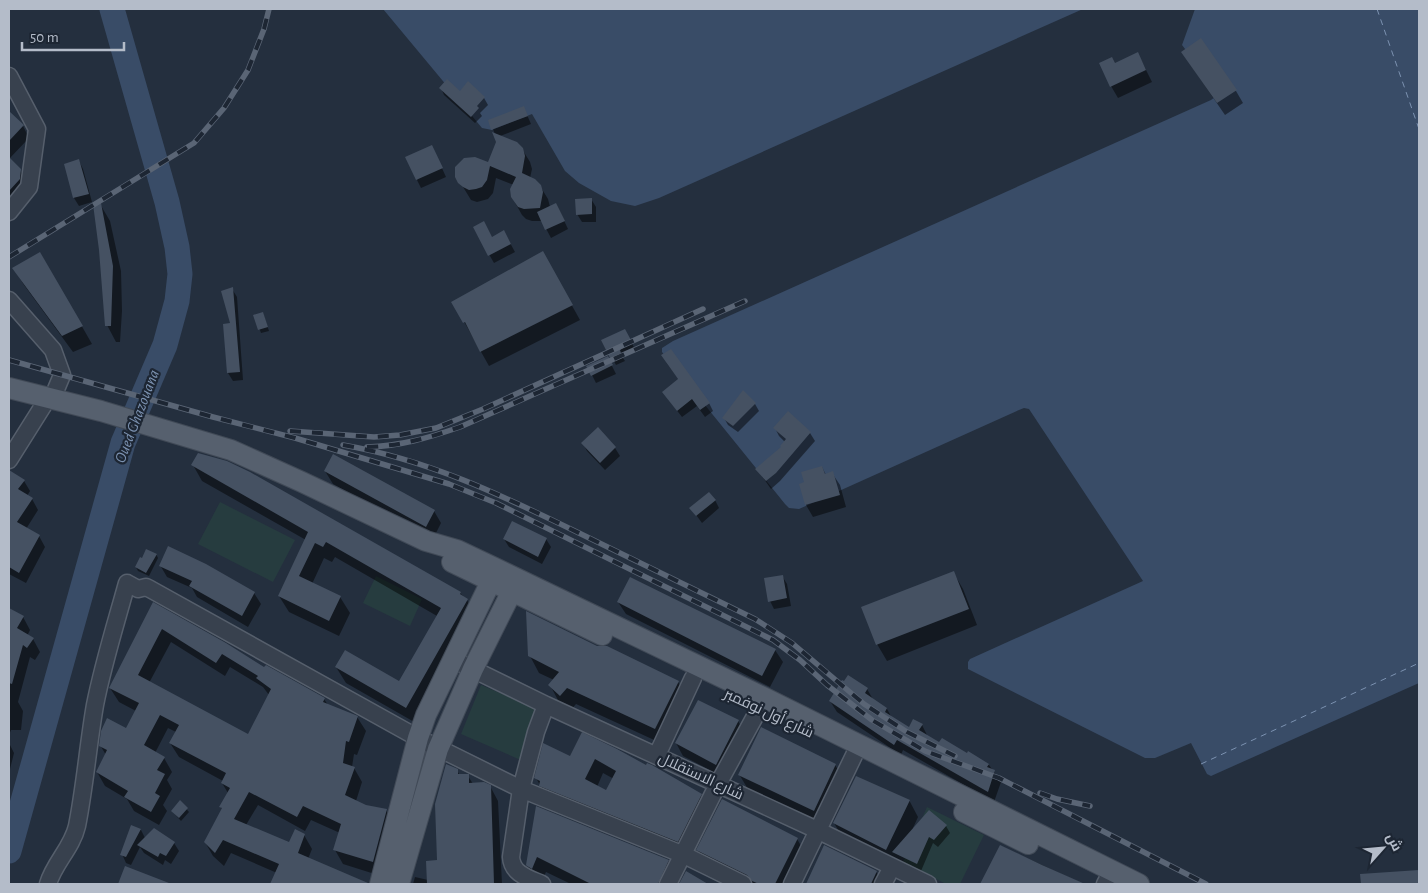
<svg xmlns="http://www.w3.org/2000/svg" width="1428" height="893" viewBox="0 0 1428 893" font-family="'Alegreya Sans',Cairo,sans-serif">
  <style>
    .green { fill: #263c3f }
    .water { fill: #394c67 }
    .shadow { fill: #0007; fill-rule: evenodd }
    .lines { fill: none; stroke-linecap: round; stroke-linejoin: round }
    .river { stroke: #394c67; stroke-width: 25 }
    .ferry { stroke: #7c92b1; stroke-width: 1; stroke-dasharray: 6 5; stroke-linecap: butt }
    .building { fill: #455162; fill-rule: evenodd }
    .minor-casing { stroke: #565f6c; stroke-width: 19 }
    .major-casing { stroke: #414a57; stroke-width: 22 }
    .minor { stroke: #38414e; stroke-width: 16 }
    .major { stroke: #56606e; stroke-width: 20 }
    .rail-casing { stroke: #5a6575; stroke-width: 5.5 }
    .rail { stroke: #1d2633; stroke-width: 4; stroke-dasharray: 11; stroke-linecap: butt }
    .labels { text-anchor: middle; stroke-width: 4.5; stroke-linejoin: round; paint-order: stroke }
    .street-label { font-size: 15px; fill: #b4bcc9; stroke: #1d2633 }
    .water-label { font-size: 16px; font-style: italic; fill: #7c92b1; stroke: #1d2633 }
  </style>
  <rect width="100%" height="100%" fill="#242f3e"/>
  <path class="green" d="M220,502L295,540L273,582L198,544Z
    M376,576L422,599L410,626L363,603Z
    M481,685L536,708L523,761L461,734Z
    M927,807L984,835L960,884H946L903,862Z"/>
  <path class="water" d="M383,9H1083L659,198L635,206L611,201L579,183L565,171L532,114L492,130L482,128Z
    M1195,9H1419V683L1211,776L1207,774L1191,743L1155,758H1145L968,669V662L970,659L1143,581L1029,409L1024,408L1019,410L799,509L789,508L785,504L662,352V348L673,341L1211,100L1215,97V88L1182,45Z"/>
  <path class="shadow" d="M1138,54L1152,82L1118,98L1111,86L1115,64Z
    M1190,64L1236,91L1243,103L1225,115Z
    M468,83L484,98L488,105L480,113L482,116L475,123L444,95L441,88L460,92Z
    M524,108L531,124L500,136L522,149L530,162L532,169L530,178L540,186L548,199L550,207L560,212L568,229L551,238L542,221H532L526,219L522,215L512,197L514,185L496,178L493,193L488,199L477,202L471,200L457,177L489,163L498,142L493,129Z
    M9,113L23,126L29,138L9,159L20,170L27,182L9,200Z
    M436,155L446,177L421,188L417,180Z
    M79,161L83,169L92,202L79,206L74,198Z
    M591,199L596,207V222H582L577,214Z
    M100,204L110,221L121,271L122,311L120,342H116L107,325L100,249Z
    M474,228L492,238L504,232L515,252L494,263Z
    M40,253L92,344L73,352L24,285L14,269Z
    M551,268L580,320L489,366L453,302Z
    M232,289L237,297L243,380L233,381L228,373L232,324Z
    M263,313L269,331L261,333L255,316Z
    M629,338L636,351L623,358L625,361L616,365L603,341Z
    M608,358L616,374L596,383L592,375Z
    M666,362L709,403L713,411L705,417L697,406L682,417L668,399L679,380Z
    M744,392L755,404L759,411L738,432L728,425L724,418Z
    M775,428L810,433L815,441L780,481L771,489L757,469L782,448L785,442L779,436Z
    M598,429L615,448L620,456L605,470L587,451L583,443Z
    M193,465L460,593L467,600L476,616L416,723L346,683L336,667L400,683L437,616L335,557L332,562L324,558L312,584L340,597L350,613L339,636L289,612L279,596L306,540L202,481Z
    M822,467L826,475L832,473L840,485L846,507L813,517L806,505V483Z
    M325,471L434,511L441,523L433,539L333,484Z
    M9,472L24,481L30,491L27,496L32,499L38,510L26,529L39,536L45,547L26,583L9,574Z
    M715,500L719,508L702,523L691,508Z
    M504,539H546L551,547L542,564L509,547Z
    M156,554L158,558L149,576L138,571L136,567L142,559Z
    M160,565L254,593L261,604L248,627L197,597L192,588L167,577Z
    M953,572L963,589L977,625L887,661L877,644Z
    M782,576L787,584L791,606L774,609L770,601Z
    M618,602L775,650L783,662L770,687L626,614Z
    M153,604L264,669L324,699L328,705L357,717L366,731L357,755L354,754L352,767L354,768L362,782L356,801L366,806L386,810L394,825L381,876L343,864L335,850L340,833L311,820L305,831L258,805L246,825L290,844L304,835L312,849L308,859L362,881L364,884H272L277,873L231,853L224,866L213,856L205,842L223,810L221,807L228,793L222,783L223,781L179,757L170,743L176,732L168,728L155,753L164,758L172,772L167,780L172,789L163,805L167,811L159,825L134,811L127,799L105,786L97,772L106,755L100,745L127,730L136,711L119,702L110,688ZM171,642L225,676L230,667L263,687L269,695L248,736L149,683Z
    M9,609L23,617L30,630L27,636L33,639L40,652L35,660L30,657L18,702L23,711L21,730H11L9,735Z
    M597,647L678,682L688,699L665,745L576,704L570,711L559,702L550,685L554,680L539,673L530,656Z
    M848,677L867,689L874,701L887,709L892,718L909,729L922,725L928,737L940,744L989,765L1001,782L994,802L903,750L901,755L837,712L830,701Z
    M738,721L745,733L723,777L683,756L676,743Z
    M582,734L701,795L709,810L687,856L549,801L536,778L571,758ZM603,773L614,779L606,791L597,787Z
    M9,743L14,753L9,773Z
    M835,765L845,781L823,827L749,791L739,774Z
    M457,770L460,776H468L473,784L490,786L498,801L502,884H413L415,877L428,880L438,861Z
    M909,800L918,817L913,828L946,826L950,833L938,847L933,843L921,871L898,860L896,866L844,840L834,823Z
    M180,802L189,812L181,821L172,811Z
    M537,807L668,861L677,876L673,884H571L546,872L541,883L536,880L527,865Z
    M132,827L141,830L145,838L174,843L179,851L171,864L165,860L163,865L144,853L140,847L131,865L126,863L122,854Z
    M797,839L807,856L793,884H743L707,867L698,850Z
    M1001,846L1083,884H981Z
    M825,847L876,872L884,884H808Z
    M1419,871V884H1362V875Z"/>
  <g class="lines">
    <path class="river" d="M9,851L123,443L165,345L177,301L180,274L177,247L167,202L112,9"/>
    <path class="ferry" d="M1377,9L1419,129
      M1201,764L1419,663"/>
  </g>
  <path class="building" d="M1201,38L1237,90L1217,103L1181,52Z
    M1138,52L1146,70L1110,87L1099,63L1112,57L1115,63Z
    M447,79L460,91L468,81L485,97L477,106L479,108L471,117L439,88Z
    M524,106L528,116L491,130L488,120Z
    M9,111L24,125L9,141Z
    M492,132L517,142L523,148L525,156L522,173L535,179L541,185L543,192L540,208L524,209L518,207L511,197L510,189L516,177L490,166L487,180L482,187L476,189L469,190L463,187L458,183L455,177V167L464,158L475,157L488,162L496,142Z
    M432,145L443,168L416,180L405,157Z
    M9,157L21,169L20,179L9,191Z
    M79,159L89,194L73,198L64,164Z
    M592,198V214L576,215L575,199Z
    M101,203L113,266L111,326H105L99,250L93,204Z
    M556,203L565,221L545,230L537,212Z
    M484,221L492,237L504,230L511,244L488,256L473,227Z
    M543,251L573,305L480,352L465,322L463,323L451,302Z
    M40,252L83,326L62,336L12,268Z
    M233,287L240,372L227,373L223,324L230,323L221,291Z
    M263,312L268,327L258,330L253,315Z
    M625,329L632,342L620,350L621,353L610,358L601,340Z
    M671,349L710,403L700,410L692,399L677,411L662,392L678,379L661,355Z
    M608,356L613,365L591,376L586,366Z
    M743,390L756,403L733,426L722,418Z
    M788,411L811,432L776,473L766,481L755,469L781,447L780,446L786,439L773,428Z
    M598,427L616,447L600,463L581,443Z
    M198,453L227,461L250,472L461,592L460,594L468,599L406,708L335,667L345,650L399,681L441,608L326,542L323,547L315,543L299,576L341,596L329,621L278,596L308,532L191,465Z
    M333,454L435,510L426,527L324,471Z
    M822,466L825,474L833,471L840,495L805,505L799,484L804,482L801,472Z
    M9,470L25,480L18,489L33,498L17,522L40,535L19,573L9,567Z
    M709,492L716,500L696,516L689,508Z
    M512,521L547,538L538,557L503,539Z
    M168,546L206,564L255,592L242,616L189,586L192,581L159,566Z
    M146,549L157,554L146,573L135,567L140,557L142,558Z
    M954,571L969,609L876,645L861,607Z
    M783,575L787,598L768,602L764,578Z
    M630,577L776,649L762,676L617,602Z
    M153,602L226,643L264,667L266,665L325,698L323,702L358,716L349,742L346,741L343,763L355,767L345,795L366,805L387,809L373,862L333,850L341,824L303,806L297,817L249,792L234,819L289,842L295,829L305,834L298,853L368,883V884H270L279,864L223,840L215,853L204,842L222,808L219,807L230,788L221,783L226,773L169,743L179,725L160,715L144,745L165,757L157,770L165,774L155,793L160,796L151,812L124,797L128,791L96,772L107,750L99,746L101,731L107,718L126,728L139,703L109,688ZM162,629L216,663L222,654L258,676L256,678L271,689L248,734L138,675Z
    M9,608L24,616L17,628L34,638L27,648L23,645L12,684L9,683Z
    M526,611L597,646H607L679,681L655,729L567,688L560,696L548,685L559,672L528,656Z
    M848,675L868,688L865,693L887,708L885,712L909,727L913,719L923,724L919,730L939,742L942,738L967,753L968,751L989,764L987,767L995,770L988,792L897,740L894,745L829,701L842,680L844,681Z
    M698,700L739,720L716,765L675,743Z
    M761,727L836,764L814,811L738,775Z
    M582,732L617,749L646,765L647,763L652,765L702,794L678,842L539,786L540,781L534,778L543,743L570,756ZM595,759L616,771L606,790L585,779Z
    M446,764L458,769V774H469V783L484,782L491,785L494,884H427L426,861L437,860L435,804Z
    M856,776L910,800L886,850L833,823Z
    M722,799L798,838L775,884H759L752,881L747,875L696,850Z
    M180,800L188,808L179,818L171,811Z
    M536,806L669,860L658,884H591L537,857L532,869L527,866L526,865Z
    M929,810L947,825L934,840L929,837L917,864L892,852Z
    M131,825L141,829L126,857L120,855Z
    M154,828L175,842L166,856L160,853L158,857L137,845Z
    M824,845L877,871L871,884H806Z
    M1000,845L1042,865L1085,884H980Z
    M125,866L169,883V884H118Z
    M1419,870V884H1361L1360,874Z
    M686,871L708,884H679Z"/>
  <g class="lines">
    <defs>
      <path id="minor" d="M9,76L37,129L29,187L9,212
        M9,300L53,350L62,375L52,399
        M9,460L48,398
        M454,660L546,705L817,830L928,884
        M657,755L693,678
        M48,884C54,863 72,848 77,826C85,786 88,745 95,705C103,664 116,623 127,583L138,589L146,587L150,589L418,738L521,789L684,855L743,884
        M542,884C528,878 512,874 511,857L521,789L536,732L546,705
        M668,884L718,784L765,698
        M792,884L859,745
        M883,884L892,867
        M1105,884L1112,871"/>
      <path id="major" d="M9,388L101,411L231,450L302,482L426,541L457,550L497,569L765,698L1139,884
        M452,562L602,635
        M964,812L1028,844
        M380,884L418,738L426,715L496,571
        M399,884L438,749L473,669L517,581"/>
    </defs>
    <use href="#minor" class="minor-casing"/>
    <use href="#major" class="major-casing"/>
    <use href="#minor" class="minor"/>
    <use href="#major" class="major"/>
    <defs>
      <path id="rail" d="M9,257L194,143L224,108L248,70L264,29L269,9
        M9,360L213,417L295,438L449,484L496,503L773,640L800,660L827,685L872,720L925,751L999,778L1206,884
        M290,431L374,437L400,435L436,428L483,409L703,309
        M343,445C430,460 503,496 581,534C639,562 697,591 755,619L792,643L864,704L907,732L955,756
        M367,447C401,446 428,438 460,427L745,301
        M1040,793L1057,799L1090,806"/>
    </defs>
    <use href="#rail" class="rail-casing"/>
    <use href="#rail" class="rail"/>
  </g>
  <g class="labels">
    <g class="street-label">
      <text transform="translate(769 713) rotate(25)" y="5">شارع أول نوفمبر</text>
      <text transform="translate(701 776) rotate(25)" y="5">شارع الاستقلال</text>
    </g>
    <g class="water-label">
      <text transform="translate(136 416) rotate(-69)" y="6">Oued Ghazouana</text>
    </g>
  </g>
  <rect width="1428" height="893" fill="none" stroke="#b4bcc9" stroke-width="20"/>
  <g transform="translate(1383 848) rotate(63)" stroke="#1d2633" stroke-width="4" paint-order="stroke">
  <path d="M0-4L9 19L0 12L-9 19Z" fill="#b4bcc9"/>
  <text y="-8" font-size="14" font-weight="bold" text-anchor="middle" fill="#b4bcc9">ش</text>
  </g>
  <path d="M22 42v8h102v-8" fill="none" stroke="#b4bcc9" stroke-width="2.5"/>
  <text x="30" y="42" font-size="15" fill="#b4bcc9" stroke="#1d2633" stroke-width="4" paint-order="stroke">50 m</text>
</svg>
